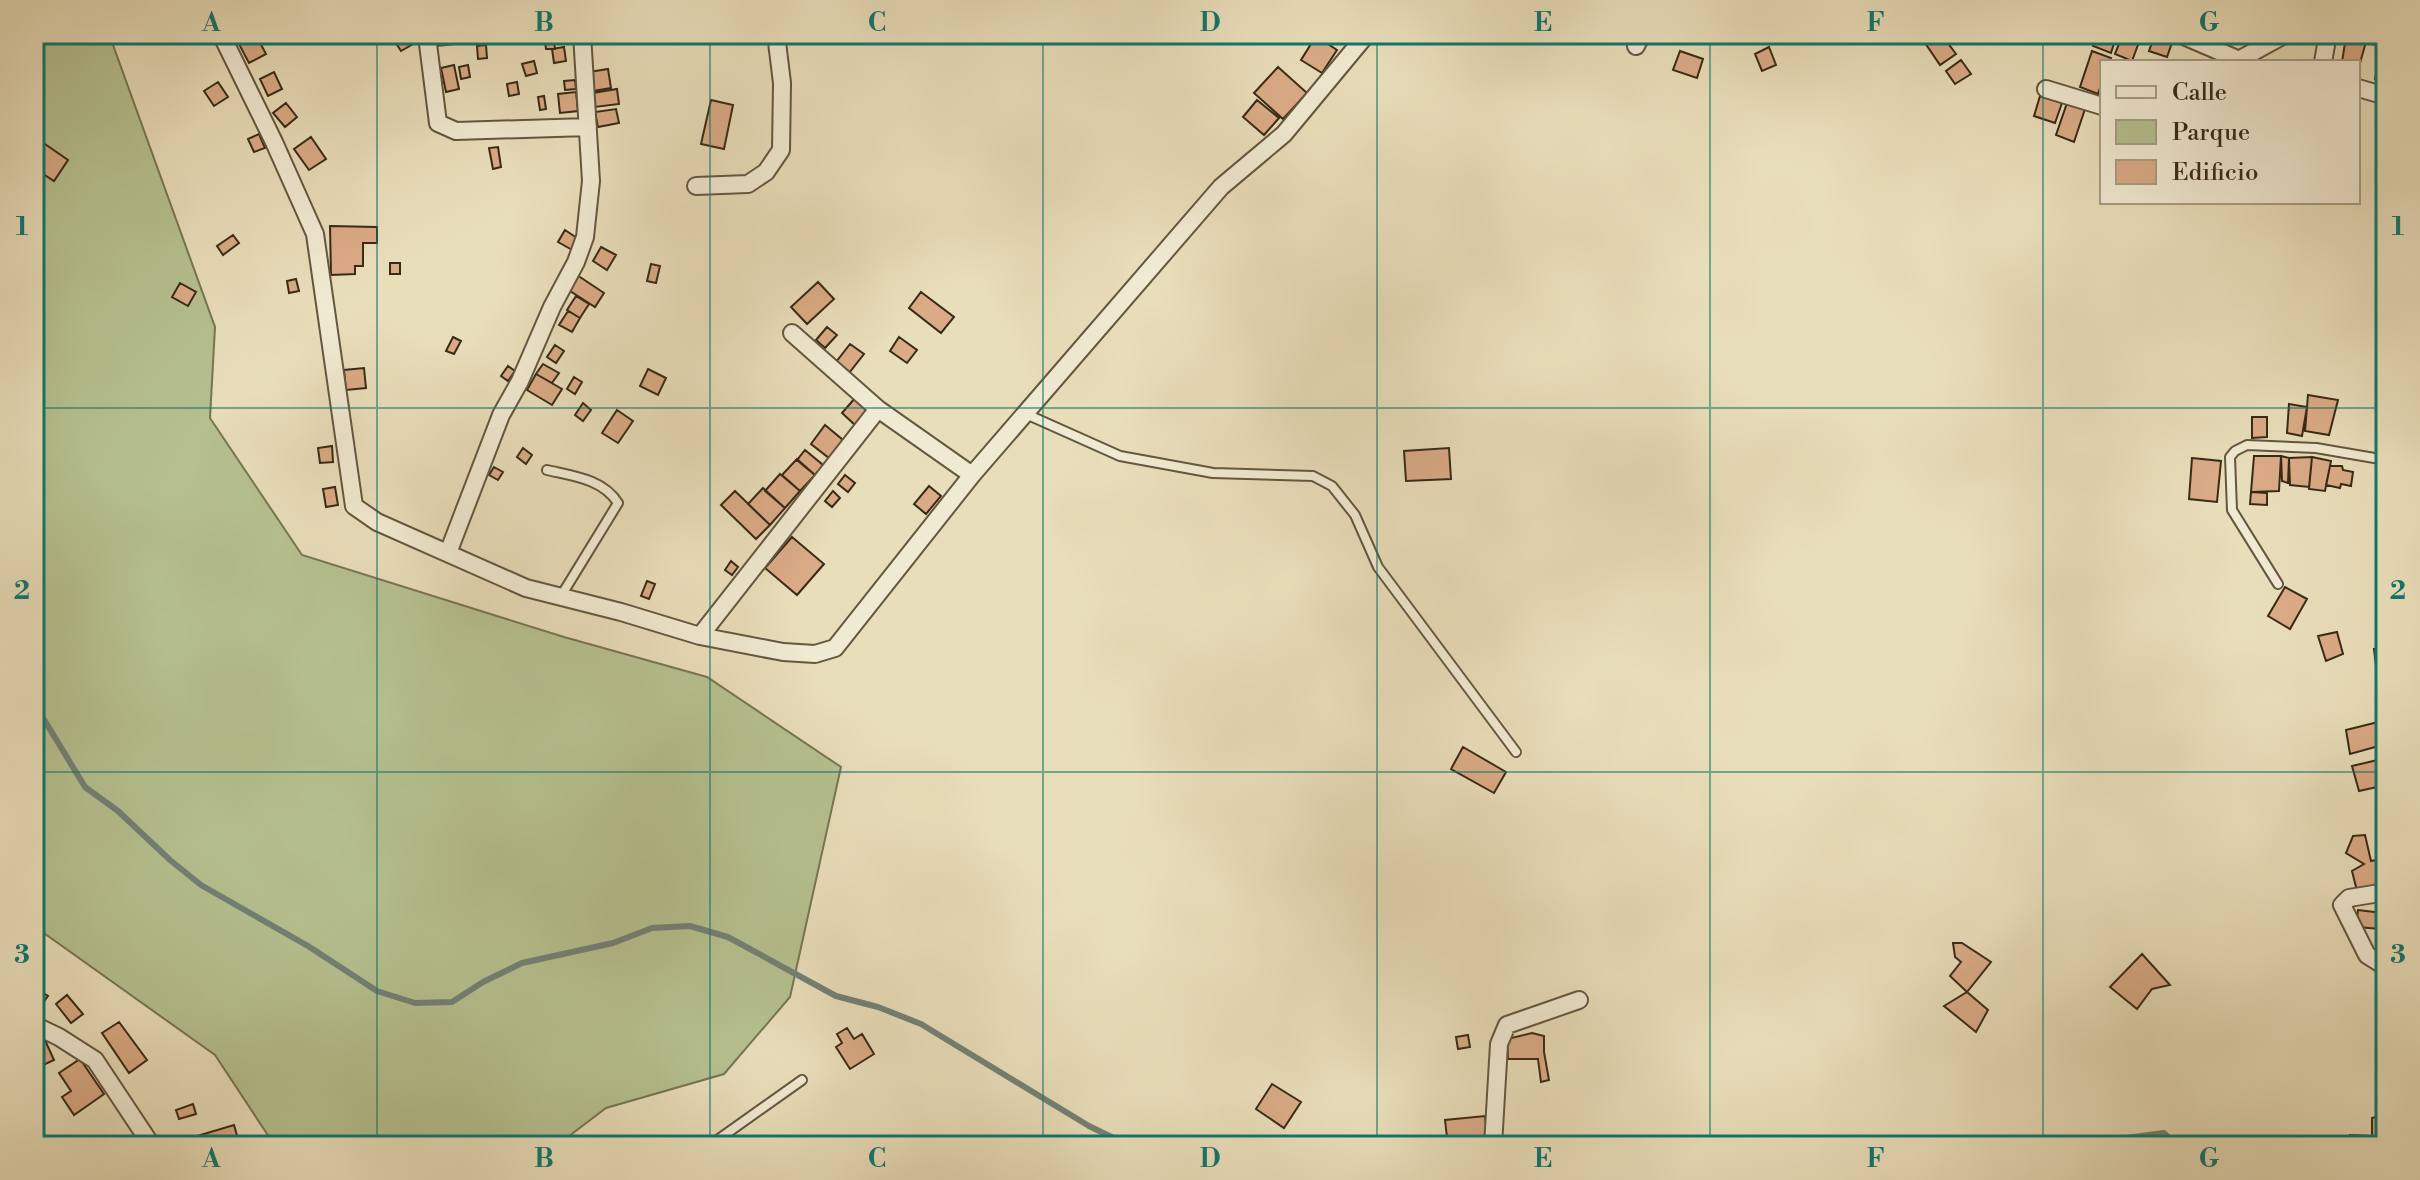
<svg xmlns="http://www.w3.org/2000/svg" width="2420" height="1180" viewBox="0 0 2420 1180" font-family="'Libre Bodoni',serif">
  <style>
    .green { fill: #b6c190; stroke: #777653; stroke-width: 2 }
    .lines { fill: none; stroke-linecap: round; stroke-linejoin: round }
    .stream { stroke: #738177; stroke-width: 6 }
    .building { fill: #daab86; stroke: #382a16; stroke-width: 2 }
    .lane-casing { stroke: #64573f; stroke-width: 12 }
    .street-casing { stroke: #64573f; stroke-width: 20 }
    .lane { stroke: #f1ead2; stroke-width: 8 }
    .street { stroke: #f1ead2; stroke-width: 16 }
    .grid { fill: none; stroke: #0f766e; stroke-width: 2; stroke-opacity: 0.55 }
    .neatline { fill: none; stroke: #0f766e; stroke-width: 3 }
    .grid-label { font-size: 26px; text-anchor: middle; font-weight: bold; fill: #0f766e }
  </style>
  <rect width="100%" height="100%" fill="#e9deba"/>
  <filter id="stains"><feTurbulence type="fractalNoise" baseFrequency=".0025" numOctaves="4"/><feColorMatrix values="0 0 0 0 .2 0 0 0 0 .09 0 0 0 0 .02 0 0 0 .5 -.17"/></filter>
  <radialGradient id="worn" r=".72"><stop offset=".6" stop-color="#630" stop-opacity="0"/><stop offset="1" stop-color="#630" stop-opacity=".3"/></radialGradient>
  <path class="green" d="M34,34H109L215,327L210,418L302,555L564,637L707,677L841,767L790,997L724,1074L606,1108L556,1146H275L215,1055L34,926Z"/>
  <g class="lines">
    <path class="stream" d="M34,703L85,787L118,811L170,860L201,885L308,946L377,991L415,1003L452,1002L483,982L522,963L613,943L652,928L690,926L728,937L836,996L878,1007L921,1024L1089,1126L1130,1146
      M2116,1146L2126,1138L2164,1133L2177,1146"/>
  </g>
  <path class="building" d="M390,34H409L415,43L401,51Z
    M544,34H553L555,49H546Z
    M871,34H888L889,37L872,40Z
    M1323,34H1344L1337,44Z
    M1888,34H1907L1896,43Z
    M1919,34H1941L1956,54L1940,65Z
    M2059,34H2080L2077,44L2058,36Z
    M2097,34H2117L2111,53L2093,46Z
    M2123,34H2142L2132,61L2115,54Z
    M2155,34L2174,37L2167,57L2149,51Z
    M256,35L266,54L249,63L239,44Z
    M1316,36L1337,50L1322,73L1301,60Z
    M2351,38L2366,42L2358,70V62H2342L2345,43L2349,44Z
    M2382,42L2386,43V82L2375,79Z
    M486,45L487,58L478,59L477,46Z
    M564,47L566,61L554,63L552,49Z
    M1769,47L1776,65L1762,71L1755,54Z
    M1680,51L1703,59L1697,78L1673,70Z
    M2092,51L2111,58L2109,62H2102V82L2098,94L2080,87Z
    M1961,60L1971,74L1955,84L1946,71Z
    M534,61L537,73L526,76L522,64Z
    M454,65L459,89L446,92L441,68Z
    M468,65L470,77L461,79L459,67Z
    M1278,67L1307,93L1283,119L1254,93Z
    M608,69L611,88L593,91L589,72Z
    M274,72L282,89L268,96L260,79Z
    M575,80L576,89L565,90L564,81Z
    M218,82L228,97L214,106L204,91Z
    M517,82L519,94L509,96L507,84Z
    M617,89L619,104L595,107L593,93Z
    M576,92L578,111L560,113L558,94Z
    M544,96L546,109L540,110L538,97Z
    M2040,96L2062,103L2055,123L2034,116Z
    M711,100L733,105L724,149L701,144Z
    M1257,100L1279,118L1264,135L1243,117Z
    M286,103L297,117L285,127L273,113Z
    M2067,103L2085,109L2074,142L2056,135Z
    M616,109L619,123L598,127L595,112Z
    M259,134L265,148L254,152L248,139Z
    M311,137L326,159L309,170L294,149Z
    M42,142L68,160L54,181L34,168V154Z
    M498,147L501,167L493,169L489,148Z
    M330,226L377,227V243H363V266H355V274L331,275Z
    M565,230L580,240L574,251L558,242Z
    M233,235L239,243L223,255L217,246Z
    M601,247L616,255L607,270L593,261Z
    M390,263H400V274H390Z
    M651,264L660,266L656,283L647,281Z
    M577,275L604,293L595,307L567,289Z
    M296,279L299,291L289,293L287,281Z
    M818,282L834,299L807,324L791,307Z
    M180,283L196,292L188,306L172,297Z
    M921,292L954,317L941,333L909,308Z
    M576,296L589,304L580,318L567,310Z
    M568,311L580,318L572,332L559,325Z
    M827,327L837,335L825,348L816,340Z
    M453,337L461,341L454,354L446,351Z
    M899,337L917,350L907,363L890,351Z
    M850,344L864,354L849,373L836,362Z
    M555,345L564,351L556,363L547,357Z
    M543,364L559,373L552,383L536,374Z
    M508,366L515,371L508,381L501,376Z
    M364,368L366,388L346,390L344,370Z
    M648,369L666,378L658,395L640,386Z
    M536,374L562,389L552,405L527,390Z
    M574,377L582,382L575,394L567,389Z
    M2308,395L2338,400L2329,435L2305,431Z
    M856,397L870,409L855,425L842,413Z
    M583,403L591,410L583,421L575,415Z
    M2289,404L2307,407L2302,436L2287,433Z
    M617,410L633,421L618,443L602,433Z
    M2252,417H2267V437L2252,438Z
    M825,425L843,440L829,458L811,444Z
    M332,446L333,462L320,463L318,448Z
    M523,448L532,455L526,464L517,457Z
    M1449,448L1451,479L1406,481L1404,451Z
    M805,450L823,465L815,475L797,460Z
    M2254,456H2281L2279,491L2251,492Z
    M2281,456L2289,458L2288,483L2282,481Z
    M2312,457L2309,487L2290,485L2289,458Z
    M2312,457L2331,461L2325,491L2309,489Z
    M2192,458L2221,461L2217,502L2189,499Z
    M797,459L815,475L800,491L782,475Z
    M2330,466H2342L2343,470L2353,472L2351,486L2341,484L2340,488L2326,485Z
    M494,467L503,472L498,480L489,475Z
    M780,474L800,491L785,508L765,491Z
    M845,475L855,483L848,492L838,484Z
    M929,486L941,496L926,514L914,504Z
    M335,487L338,505L326,507L323,489Z
    M763,488L785,508L770,525L748,504Z
    M735,491L770,525L756,539L721,505Z
    M833,491L840,498L832,507L825,501Z
    M2251,492L2267,493V505L2250,504Z
    M792,537L824,564L797,595L765,568Z
    M731,561L738,567L732,575L725,570Z
    M647,581L655,584L649,599L641,596Z
    M2285,587L2307,599L2290,629L2268,616Z
    M2337,632L2343,654L2326,661L2318,636Z
    M2386,648V666H2376L2374,649Z
    M2386,720V744L2350,754L2346,730Z
    M1463,747L1506,772L1494,793L1451,769Z
    M2386,758V785L2359,791L2352,766Z
    M2365,835L2371,861L2386,858V889L2358,895L2352,871L2364,864L2346,853L2353,836Z
    M2358,910L2383,913L2381,929L2356,927Z
    M1953,943H1962L1991,962L1967,992L1950,976L1961,962L1955,957Z
    M2142,954L2170,985L2152,989L2137,1009L2110,987Z
    M34,987L48,996L39,1008L34,1005Z
    M1967,992L1988,1010L1976,1032L1944,1006Z
    M67,995L83,1014L71,1023L56,1004Z
    M119,1022L147,1060L129,1073L102,1033Z
    M847,1028L854,1039L862,1034L874,1054L850,1069L836,1047L842,1043L837,1034Z
    M1532,1033L1544,1036V1052L1549,1080L1541,1082L1538,1059H1508L1507,1039Z
    M1468,1035L1470,1047L1458,1049L1456,1037Z
    M44,1038L54,1060L39,1067L34,1056V1042Z
    M80,1059L104,1094L74,1115L62,1097L71,1091L59,1073Z
    M1272,1084L1301,1102L1284,1128L1256,1109Z
    M193,1104L196,1114L179,1119L176,1110Z
    M2383,1115L2386,1118V1146H2350V1135L2372,1136V1118Z
    M1485,1116L1488,1145L1448,1146L1445,1120Z
    M234,1125L240,1146H197L194,1137Z"/>
  <g class="lines">
    <defs>
      <path id="lane" d="M1026,414L1120,456L1213,473L1313,476L1332,486L1355,515L1378,567L1516,752
        M547,470C573,476 603,479 618,503L561,596
        M2383,554H2386
        M2278,584L2232,510L2230,457L2235,451L2247,445L2316,448L2386,460
        M709,1146L802,1080"/>
      <path id="street" d="M221,34L274,142L315,234L354,506L377,522L526,588L621,612L700,636L783,652L815,654L835,648L972,475
        M425,34L436,37L464,34
        M2179,34L2237,59
        M2367,34L2386,38
        M427,36L438,123L456,131L588,127
        M1636,46L1642,34
        M2235,62L2286,34
        M2323,62L2328,34
        M2358,88L2386,96
        M2046,89L2102,106
        M696,186L748,184L766,172L781,150L782,83L776,34
        M792,333L878,409
        M448,553L501,415L520,381L552,307L576,262L585,237L591,181L582,34
        M700,636L878,409L972,475L1221,187L1284,134L1367,34
        M2386,892L2349,898L2342,905L2367,955L2386,967
        M34,1025L59,1037L95,1060L152,1146
        M1493,1146L1499,1044L1507,1025L1579,1000"/>
    </defs>
    <use href="#lane" class="lane-casing"/>
    <use href="#street" class="street-casing"/>
    <use href="#lane" class="lane"/>
    <use href="#street" class="street"/>
  </g>
  <path class="grid" d="M377,34V1146M710,34V1146M1043,34V1146M1377,34V1146M1710,34V1146M2043,34V1146M34,408H2386M34,772H2386"/>
  <rect width="2420" height="1180" fill="none" stroke="#e9deba" stroke-width="88"/>
  <rect x="2100" y="60" width="260" height="144" fill="#f1ead2" stroke="#a79d87" stroke-width="2"/>
  <rect x="2116" y="86" width="40" height="12" fill="#f1ead2" stroke="#a79d87" stroke-width="2"/>
  <text x="2172" y="100" font-size="24" fill="#382a16">Calle</text>
  <rect x="2116" y="120" width="40" height="24" fill="#b6c190" stroke="#a79d87" stroke-width="2"/>
  <text x="2172" y="140" font-size="24" fill="#382a16">Parque</text>
  <rect x="2116" y="160" width="40" height="24" fill="#daab86" stroke="#a79d87" stroke-width="2"/>
  <text x="2172" y="180" font-size="24" fill="#382a16">Edificio</text>
  <rect x="44" y="44" width="2332" height="1092" class="neatline"/>
  <g class="grid-label">
    <text x="211" y="31">A</text>
    <text x="544" y="31">B</text>
    <text x="877" y="31">C</text>
    <text x="1210" y="31">D</text>
    <text x="1543" y="31">E</text>
    <text x="1876" y="31">F</text>
    <text x="2209" y="31">G</text>
    <text x="22" y="235">1</text>
    <text x="2398" y="235">1</text>
    <text x="22" y="599">2</text>
    <text x="2398" y="599">2</text>
    <text x="22" y="963">3</text>
    <text x="2398" y="963">3</text>
    <text x="211" y="1167">A</text>
    <text x="544" y="1167">B</text>
    <text x="877" y="1167">C</text>
    <text x="1210" y="1167">D</text>
    <text x="1543" y="1167">E</text>
    <text x="1876" y="1167">F</text>
    <text x="2209" y="1167">G</text>
  </g>
  <rect width="100%" height="100%" filter="url(#stains)"/>
  <rect width="100%" height="100%" fill="url(#worn)"/>
</svg>
